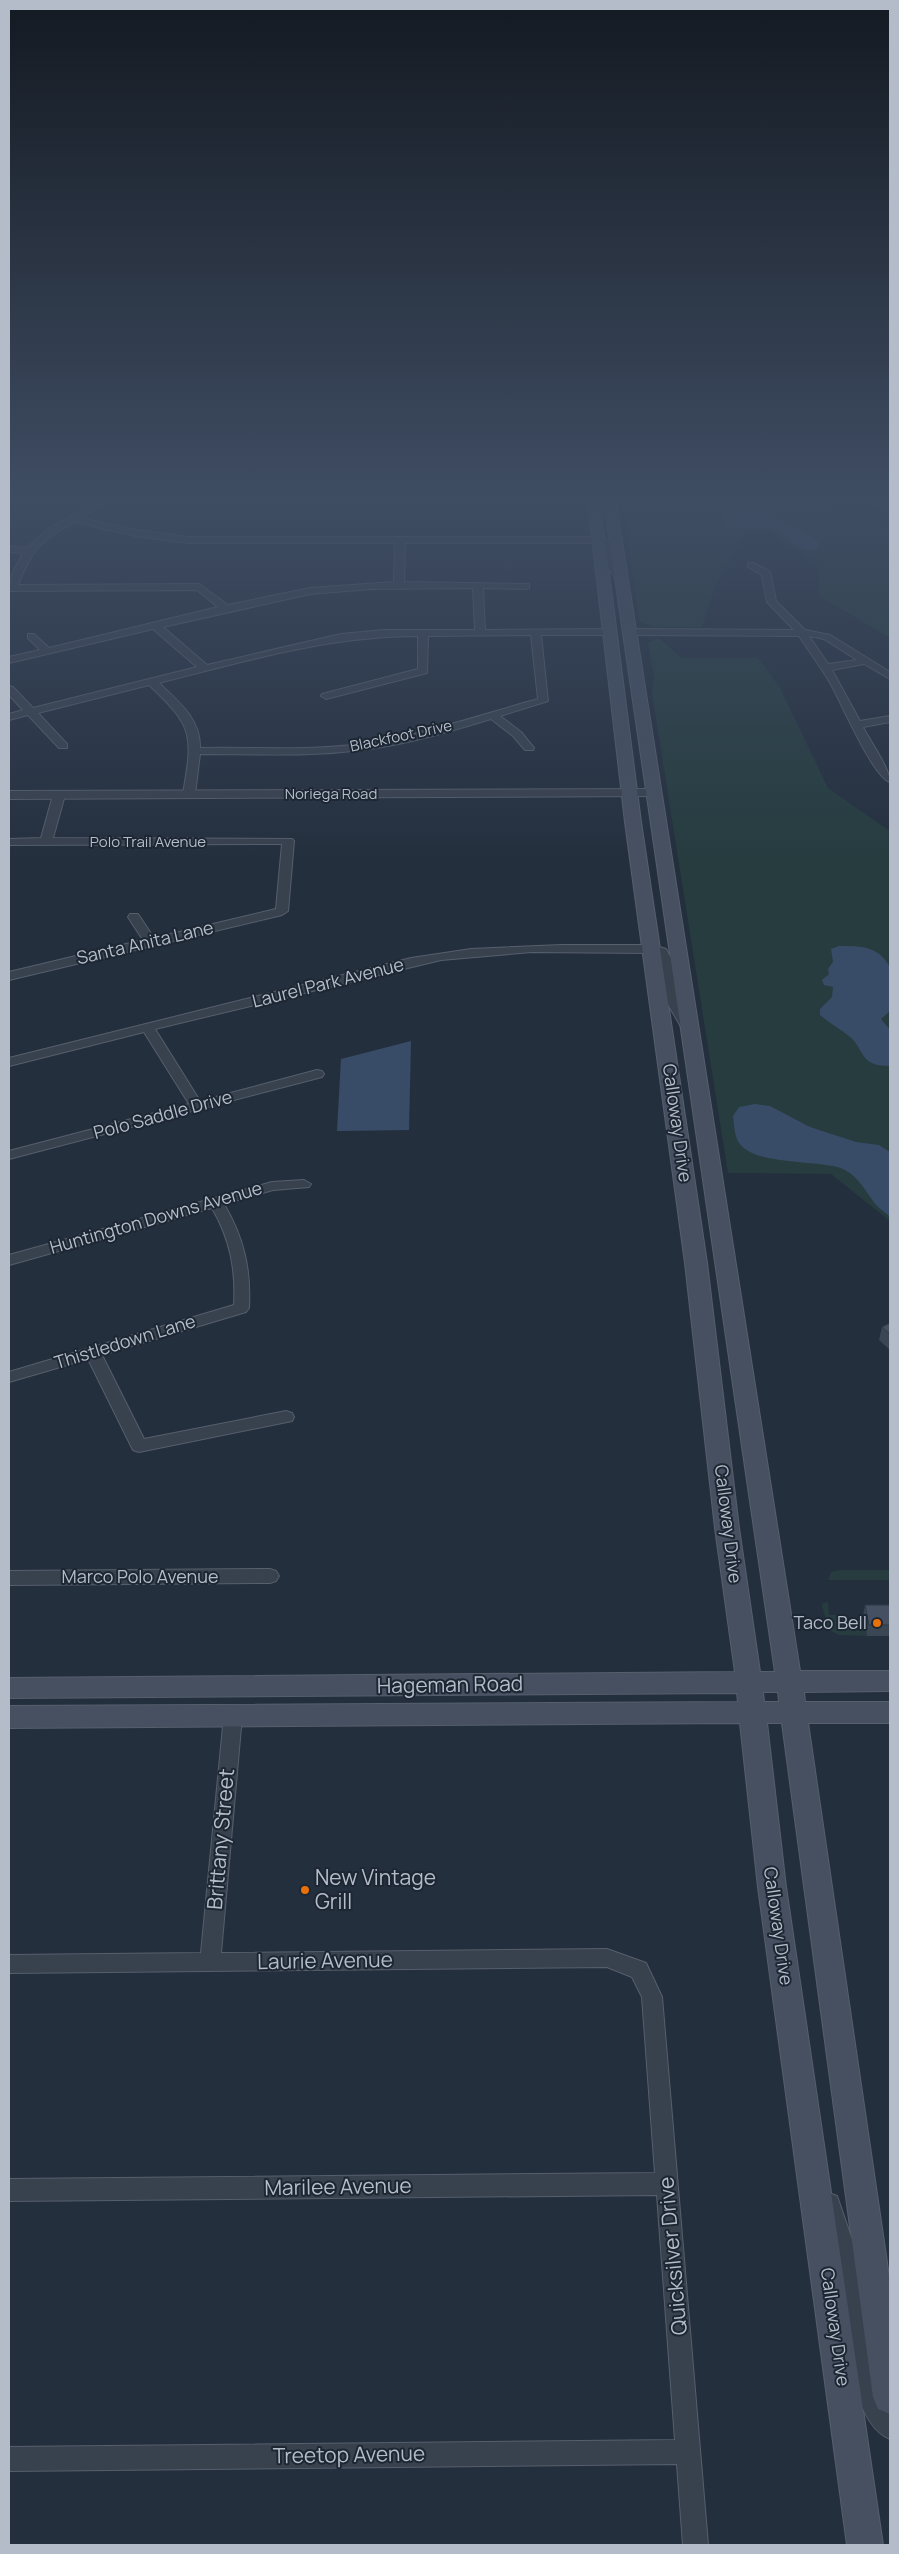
<svg xmlns="http://www.w3.org/2000/svg" width="899" height="2554" viewBox="0 0 899 2554" font-family="Manrope,sans-serif">
  <style>
    .green { fill: #263c3f }
    .water { fill: #394c67 }
    .lines { fill: none; stroke-linecap: round; stroke-linejoin: round }
    .canal { fill: #394c67; fill-rule: evenodd }
    .minor-casing { stroke: #565f6c; stroke-width: 2 }
    .tertiary-casing { stroke: #565f6c; stroke-width: 2 }
    .secondary-casing { stroke: #565f6c; stroke-width: 2 }
    .minor { fill: #38414e; fill-rule: evenodd }
    .tertiary { fill: #38414e; fill-rule: evenodd }
    .secondary { fill: #465061; fill-rule: evenodd }
    .wall { fill: #3b4654 }
    .building { fill: #455162; stroke: #303945 }
    .food-dot { fill: #e8710a; stroke: #1d2633; stroke-width: 2 }
    .labels { text-anchor: middle; stroke-width: 4; stroke-linejoin: round; paint-order: stroke }
    .far-street-label { font-size: 15px; fill: #b4bcc9; stroke: #1d2633 }
    .street-label { font-size: 18px; fill: #b4bcc9; stroke: #1d2633 }
    .poi-label { font-size: 18px; fill: #b4bcc9; stroke: #1d2633; text-anchor: end }
    .near-street-label { font-size: 21px; fill: #b4bcc9; stroke: #1d2633 }
    .near-poi-label { font-size: 21px; fill: #b4bcc9; stroke: #1d2633; text-anchor: start }
  </style>
  <rect width="100%" height="100%" fill="#242f3e"/>
  <path class="green" d="M622,503H828L859,513L890,532V638L820,596L817,564L769,531H746L715,585L702,627H653L640,622Z
    M659,638L681,658H758L779,686L828,788L890,831V1221L831,1174L728,1173L652,693L654,677L648,643Z
    M840,1570H890V1580H828L831,1572Z
    M828,1602L829,1615H843L845,1623H855L856,1630H865L867,1636L839,1635L829,1630L822,1606L823,1603Z"/>
  <path class="water" d="M707,503H755L818,541L819,547C802,558 789,535 774,530C759,525 743,530 727,526L725,523L723,510Z
    M839,946C862,946 878,946 890,967C893,973 890,1003 890,1011L881,1019L890,1030V1066C858,1066 866,1050 849,1036C839,1028 829,1023 820,1015V1009L832,997L833,987L824,985L822,980L829,974L828,969L833,962L831,949Z
    M411,1041L409,1130L337,1131L341,1059Z
    M755,1104L770,1106L810,1127L856,1142L879,1145L890,1152V1217C885,1212 877,1207 873,1201C865,1190 858,1177 845,1170C823,1158 748,1168 737,1139C734,1132 734,1123 733,1116L739,1107Z"/>
  <g class="lines">
    <path class="canal" d="M869,503H880L890,508V513Z"/>
    <defs>
      <path id="minor" d="M96,503H107L81,518L136,530L189,537H599L611,542L616,566L626,579L624,581H618L606,566L602,544L599,543H405L404,582L529,584V588L526,589L483,588L485,630L611,629L616,632L611,635H541L548,701L500,716L521,732L534,748L533,750H525L513,736L491,719C448,732 405,745 361,750C308,757 254,754 200,754L195,794L189,797L183,794C193,735 194,727 149,685L38,713L67,744V748H59L28,715L9,720V714L23,710L9,695V686L13,687L33,708L197,667L153,629L9,663V657L40,650L28,638V634H34L49,648L218,607L197,590L9,591L12,574L23,553L9,552V546L27,548L50,528ZM74,522L136,536L189,543H395L394,582L310,588L228,605L199,584L18,585C31,550 41,540 74,522ZM473,588L475,630H384L341,634L207,665L163,627L310,594L371,589ZM531,635L538,699C479,715 421,736 360,744C307,751 254,747 200,748C201,719 178,701 159,683C246,661 328,636 418,636V669L322,694L321,696L326,699L427,673L428,636Z
        M748,563H754L770,572L776,601L805,630L830,635L890,672V679L864,664L832,670L860,721L890,716V722L863,727C870,741 890,769 890,782C873,778 840,699 829,681C820,666 809,651 799,636L629,635L624,632L629,629L794,630L767,602L762,575L748,567ZM809,636L824,639L857,660L828,664Z
        M59,792L65,795L53,838L292,839L294,841L288,911L282,915L9,980V972L143,940L128,917L130,914H138L154,938L276,909L282,844L9,845V839L41,838L53,795Z
        M562,945H653L666,949L672,960L678,1001L695,1027L688,1031L683,1030L666,1001L660,960L657,954L652,953L532,952L441,960L155,1029L200,1101L317,1070L322,1071L324,1074L322,1077L9,1159V1151L189,1104L144,1032L9,1066V1058L411,958L471,949Z
        M304,1180L311,1184L309,1187L273,1190L224,1204C244,1238 251,1269 249,1308L246,1312L102,1355L144,1439L286,1411L292,1413L294,1417L292,1421L139,1452L133,1450L131,1446L88,1359L9,1382V1372L234,1305C236,1269 230,1239 212,1208L9,1265V1255L272,1182Z
        M270,1569L276,1571L279,1576L276,1581L270,1583L9,1585V1571Z
        M233,1709L240,1711L242,1716L221,1953L607,1949L646,1963L662,1997L708,2545H683L677,2464L9,2471V2447L675,2440L657,2195L9,2201V2179L655,2173L642,1997L632,1977L607,1967L9,1973V1955L201,1953L224,1716L226,1711Z
        M829,2193L837,2196L857,2254L879,2390L890,2409V2439C843,2420 845,2300 835,2255C831,2238 823,2221 818,2204L821,2196Z"/>
      <path id="tertiary" d="M653,789L660,793L658,796L9,799V791Z"/>
      <path id="secondary" d="M588,503H600L641,822L707,1263L739,1528L760,1672H775L604,503H616L800,1671H890V1691L804,1692L805,1702H890V1723H808L890,2283V2414L878,2409L873,2397L782,1723H767L786,1887L883,2545H847L758,1887L740,1723L9,1728V1706L738,1702L737,1693L9,1698V1678L735,1672L715,1528L685,1263L625,822ZM763,1692H778L779,1702H764Z"/>
    </defs>
    <use href="#minor" class="minor-casing"/>
    <use href="#tertiary" class="tertiary-casing"/>
    <use href="#secondary" class="secondary-casing"/>
    <use href="#minor" class="minor"/>
    <use href="#tertiary" class="tertiary"/>
    <use href="#secondary" class="secondary"/>
  </g>
  <path class="wall" d="M890,1323V1350L879,1340L882,1327Z
    M865,1605H890V1636H867L863,1616Z"/>
  <path class="building" d="M890,1323V1334L882,1327Z
    M865,1605H890V1625H869Z"/>
  <linearGradient id="sky" x2="0" y2="1"><stop stop-color="#141a22"/><stop offset="0.58" stop-color="#3f4d63"/><stop offset="1" stop-color="#3f4d63" stop-opacity="0"/></linearGradient>
  <rect width="899" height="861" fill="url(#sky)"/>
  <g class="food-dot">
    <circle cx="877" cy="1623" r="5"/>
    <circle cx="305" cy="1890" r="5"/>
  </g>
  <g class="labels">
    <g class="far-street-label">
      <text transform="translate(401 736) rotate(-12)" y="5">Blackfoot Drive</text>
      <text x="331" y="799">Noriega Road</text>
      <text x="148" y="847">Polo Trail Avenue</text>
    </g>
    <g class="street-label">
      <text transform="translate(145 943) rotate(-13)" y="6">Santa Anita Lane</text>
      <text transform="translate(328 983) rotate(-14)" y="6">Laurel Park Avenue</text>
      <text transform="translate(163 1115) rotate(-15)" y="6">Polo Saddle Drive</text>
      <text transform="translate(677 1123) rotate(82)" y="6">Calloway Drive</text>
      <text transform="translate(156 1218) rotate(-16)" y="6">Huntington Downs Avenue</text>
      <text transform="translate(125 1342) rotate(-17)" y="6">Thistledown Lane</text>
      <text transform="translate(728 1524) rotate(83)" y="6">Calloway Drive</text>
      <text x="140" y="1583">Marco Polo Avenue</text>
      <text transform="translate(778 1926) rotate(82)" y="6">Calloway Drive</text>
      <text transform="translate(835 2327) rotate(82)" y="6">Calloway Drive</text>
    </g>
    <g class="poi-label">
      <text x="867" y="1629">Taco Bell</text>
    </g>
    <g class="near-street-label">
      <text transform="translate(450 1685) rotate(-1)" y="7">Hageman Road</text>
      <text transform="translate(221 1839) rotate(-85)" y="7">Brittany Street</text>
      <text transform="translate(325 1961) rotate(-1)" y="7">Laurie Avenue</text>
      <text transform="translate(338 2187) rotate(-1)" y="7">Marilee Avenue</text>
      <text transform="translate(673 2256) rotate(-95)" y="7">Quicksilver Drive</text>
      <text transform="translate(349 2455) rotate(-1)" y="7">Treetop Avenue</text>
    </g>
    <g class="near-poi-label">
      <text x="315" y="1885">New Vintage<tspan x="315" dy="24">Grill</tspan></text>
    </g>
  </g>
  <rect width="899" height="2554" fill="none" stroke="#b4bcc9" stroke-width="20"/>
</svg>
